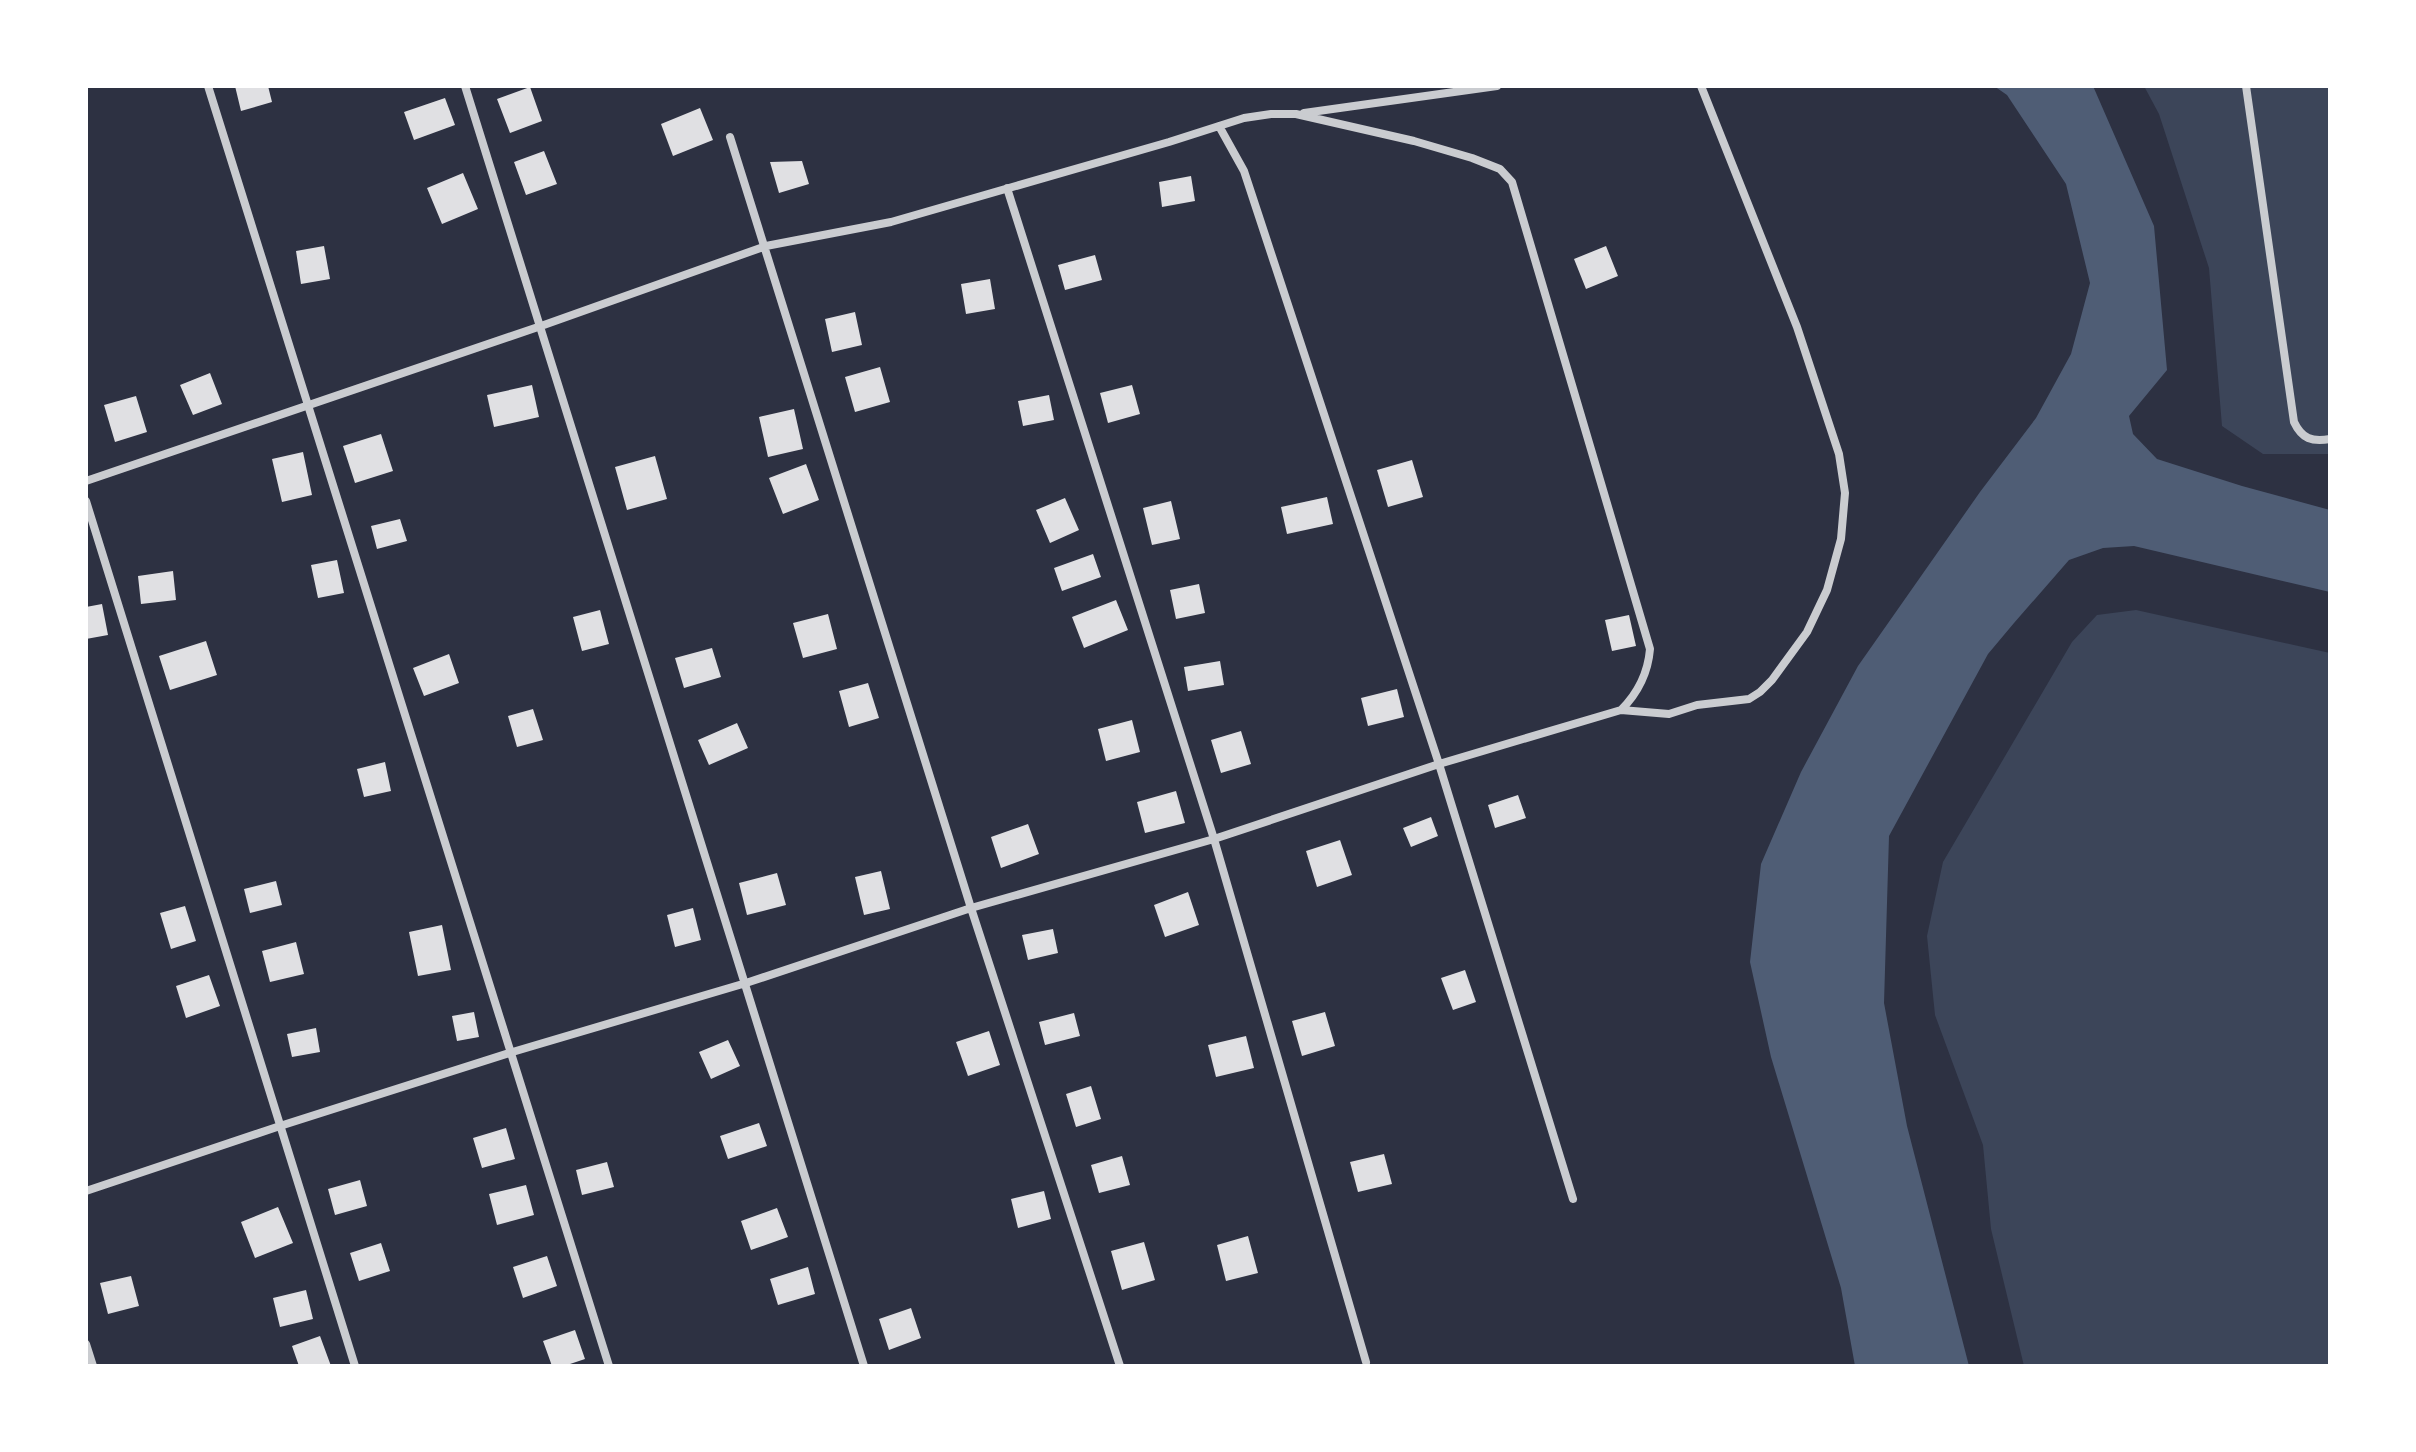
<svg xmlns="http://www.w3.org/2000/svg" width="2416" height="1452" viewBox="0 0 2416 1452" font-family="'Golos Text',sans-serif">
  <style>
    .green { fill: #3c4559 }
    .water { fill: #4f5d75 }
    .building { fill: #e0e0e3 }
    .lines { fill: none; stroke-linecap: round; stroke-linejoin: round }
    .minor { stroke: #caccd0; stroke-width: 8 }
  </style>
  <rect width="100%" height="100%" fill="#2d3142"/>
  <path class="green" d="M2144,86H2330V454H2263L2222,426L2209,268L2159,114Z
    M2136,610L2330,653V1366H2024L1991,1229L1983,1145L1935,1015L1927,936L1943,862L2072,642L2097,615Z"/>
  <path class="water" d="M1994,86H2093L2154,226L2167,370L2129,416L2133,434L2157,459L2242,486L2330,510V592L2134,546L2103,548L2069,560L2014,623L1988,654L1889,836L1884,1003L1907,1126L1969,1366H1855L1841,1288L1771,1057L1750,962L1761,864L1801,772L1858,666L1980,492L2036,418L2071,354L2090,283L2066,184L2007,95Z"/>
  <path class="building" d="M235,86H268L272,102L241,111Z
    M530,87L542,121L510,133L497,99Z
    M445,98L455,125L414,140L404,112Z
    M700,108L713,140L673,156L661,124Z
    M544,151L557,184L526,195L514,162Z
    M802,161L809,184L779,193L770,162Z
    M463,173L478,209L442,224L427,188Z
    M1191,176L1195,201L1162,207L1159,182Z
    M324,246L330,279L301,284L296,251Z
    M1606,246L1618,276L1586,289L1574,259Z
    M1095,255L1102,280L1065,290L1058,265Z
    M990,279L995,309L966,314L961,284Z
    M855,312L862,345L832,352L825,319Z
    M880,367L890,402L855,412L845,377Z
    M210,373L222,404L193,415L180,385Z
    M532,385L539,417L494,427L487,395Z
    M1132,385L1140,414L1108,423L1100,393Z
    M1049,395L1054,420L1023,426L1018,401Z
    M136,396L147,432L115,442L104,405Z
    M794,409L803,449L768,457L759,417Z
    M381,434L393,471L355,483L343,446Z
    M303,452L312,495L282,502L272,459Z
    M655,456L667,499L627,510L615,467Z
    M1412,460L1423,497L1388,507L1377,470Z
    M806,464L819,500L783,514L769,478Z
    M1327,497L1333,524L1287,534L1281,507Z
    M1065,498L1079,530L1050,543L1036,510Z
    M1171,501L1180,539L1152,545L1143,508Z
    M400,519L407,541L377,549L371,526Z
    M1093,554L1101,577L1062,591L1054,568Z
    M337,560L344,593L318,598L311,565Z
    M173,571L176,600L141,604L138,576Z
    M1199,584L1205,613L1176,619L1170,590Z
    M1116,600L1128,630L1084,648L1072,617Z
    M102,604L108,635L86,639V607Z
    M600,610L609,644L582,651L573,617Z
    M828,614L837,649L803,658L793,623Z
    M1629,615L1636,646L1612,651L1605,620Z
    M206,641L217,675L170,690L159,656Z
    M712,648L721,677L684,688L675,658Z
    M449,654L459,683L424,696L413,668Z
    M1220,661L1224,685L1188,691L1184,667Z
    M868,683L879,718L849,727L839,691Z
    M1397,689L1404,717L1368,726L1361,698Z
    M533,709L543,740L517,747L508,716Z
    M1132,720L1140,752L1106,761L1098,729Z
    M737,723L748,748L709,765L698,740Z
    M1241,731L1251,764L1221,773L1211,740Z
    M385,762L391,791L364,797L357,769Z
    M1176,791L1185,823L1145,833L1137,802Z
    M1518,795L1526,818L1495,828L1488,805Z
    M1431,817L1438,836L1411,847L1403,828Z
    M1028,824L1039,854L1001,868L991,837Z
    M1340,840L1352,875L1317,887L1306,851Z
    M881,871L890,909L864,915L855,877Z
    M777,873L786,905L747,915L739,883Z
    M276,881L282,905L250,913L244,889Z
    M1188,892L1199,925L1165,937L1154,905Z
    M185,906L196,941L171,949L160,913Z
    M693,908L701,940L675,947L667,915Z
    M442,925L451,970L418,976L409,932Z
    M1053,929L1058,953L1028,960L1022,935Z
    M296,942L304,974L270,982L262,951Z
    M1465,970L1476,1002L1453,1010L1441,978Z
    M209,975L220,1006L186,1018L176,986Z
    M474,1012L479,1037L457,1041L452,1016Z
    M1325,1012L1335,1046L1302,1056L1292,1021Z
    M1074,1013L1080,1036L1045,1045L1039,1022Z
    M316,1028L320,1052L292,1057L287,1034Z
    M989,1031L1000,1065L968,1076L956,1042Z
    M1246,1036L1254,1068L1216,1077L1208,1045Z
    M728,1040L740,1066L711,1079L699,1052Z
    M1091,1086L1101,1119L1076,1127L1066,1094Z
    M759,1123L767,1146L728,1159L720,1136Z
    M506,1128L515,1159L482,1168L473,1138Z
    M1384,1154L1392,1184L1358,1192L1350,1162Z
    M1122,1156L1130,1185L1099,1193L1091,1165Z
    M607,1162L614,1187L582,1195L576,1170Z
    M360,1180L367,1206L335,1215L328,1189Z
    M526,1185L534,1215L497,1225L489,1194Z
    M1044,1191L1051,1219L1018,1228L1011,1199Z
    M278,1207L293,1243L255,1258L241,1222Z
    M777,1208L788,1237L751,1250L741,1221Z
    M1248,1236L1258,1273L1226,1281L1217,1245Z
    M1144,1242L1155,1280L1122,1290L1111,1251Z
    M381,1243L390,1271L359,1281L350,1253Z
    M547,1256L557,1286L523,1298L513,1267Z
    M808,1267L815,1294L778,1305L770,1279Z
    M131,1276L139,1306L108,1314L100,1283Z
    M306,1290L313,1319L280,1327L273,1298Z
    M911,1308L921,1338L889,1350L879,1319Z
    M575,1330L585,1359L564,1366H552L543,1341Z
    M320,1336L331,1366H299L292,1346Z"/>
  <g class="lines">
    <path class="minor" d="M208,86L609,1366
      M465,86L864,1366
      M2246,86L2294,422C2302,439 2312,442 2330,439
      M1304,113L1497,86
      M1219,126L1244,171L1439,764L1573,1199
      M730,137L971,908L1120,1366
      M1007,188L1214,839L1366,1362
      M86,481L541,326L766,246L891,222L1169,142L1244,118L1271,114H1296L1414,141L1472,158L1500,169L1512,182L1650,649C1648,673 1638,693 1621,710
      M86,501L355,1366
      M86,1191L280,1126L509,1053L746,983L971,908L1214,839L1439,764L1621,710L1669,714L1697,705L1749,699L1760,692L1772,680L1807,632L1827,590L1841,539L1845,493L1839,454L1797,327L1701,86
      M86,1344L93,1366"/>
  </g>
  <rect width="2416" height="1452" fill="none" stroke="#ffffff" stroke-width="176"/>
</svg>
